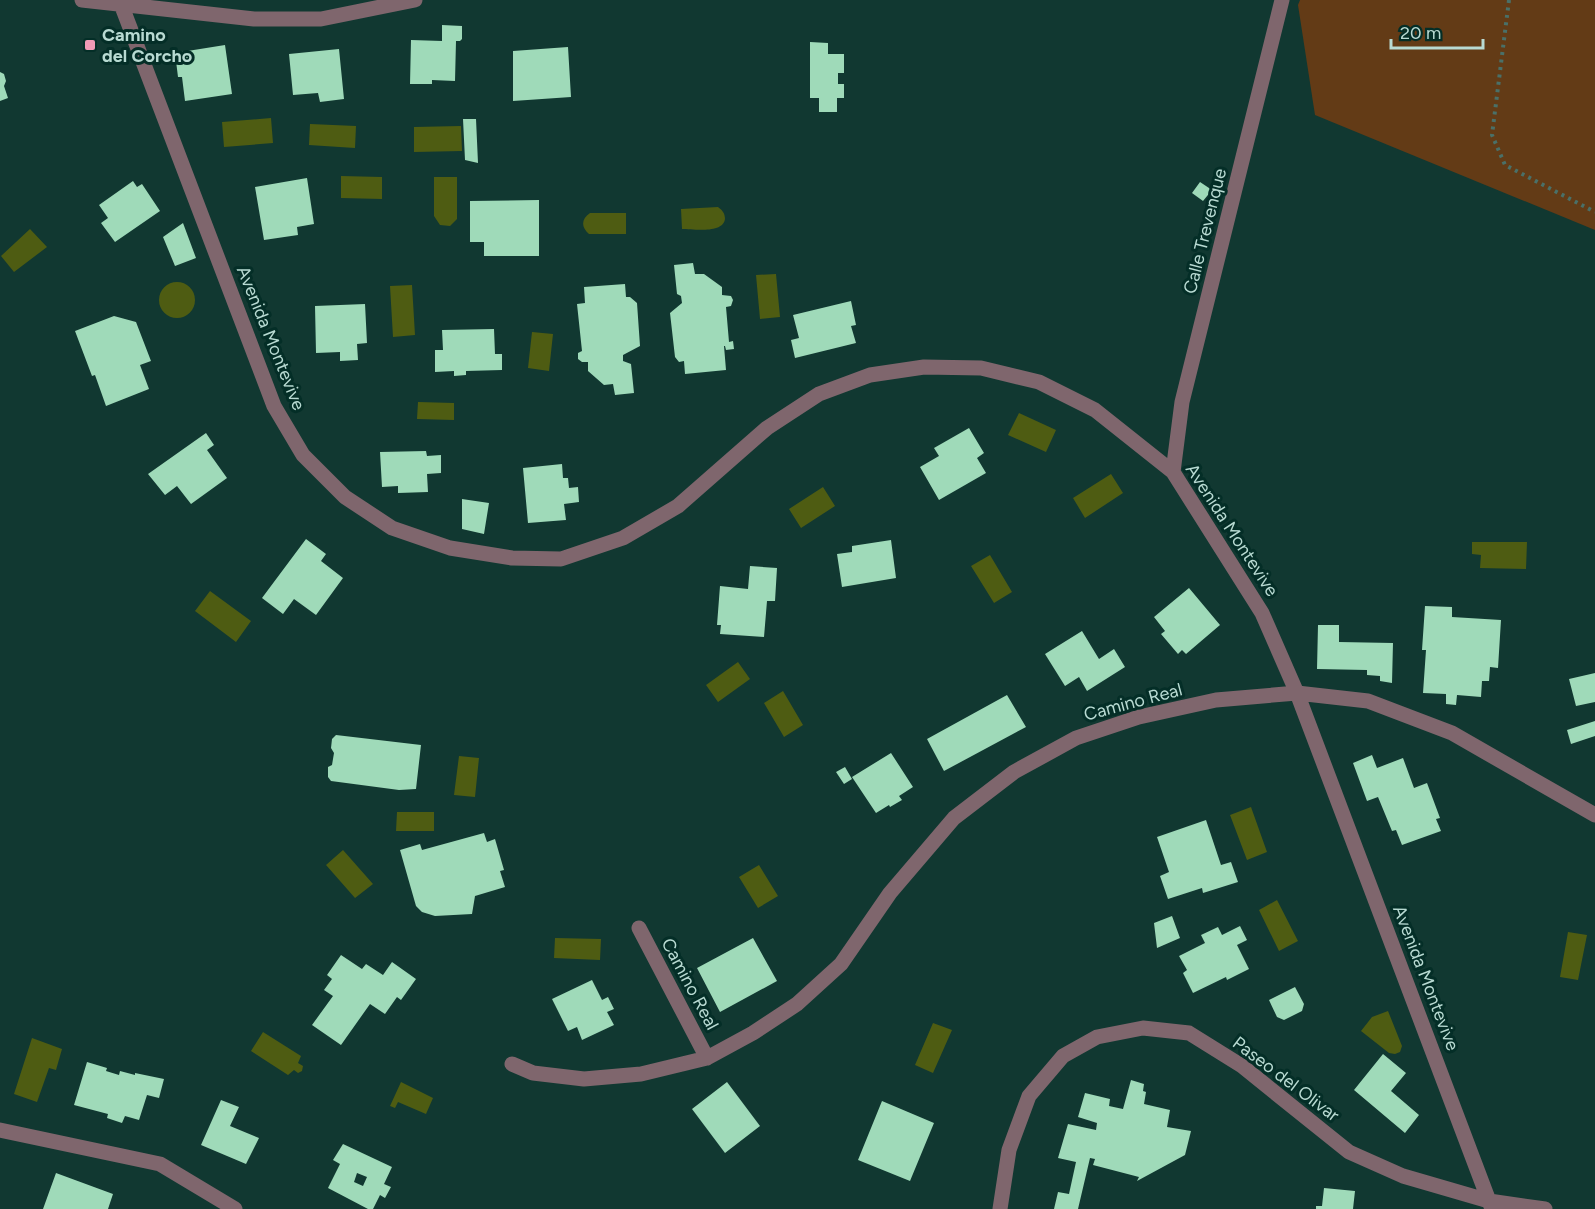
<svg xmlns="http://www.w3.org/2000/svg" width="1595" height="1209" viewBox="0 0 1595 1209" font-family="Figtree,sans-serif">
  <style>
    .green { fill: #633b16 }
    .water { fill: #4e5c12 }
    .building { fill: #9fdab9; fill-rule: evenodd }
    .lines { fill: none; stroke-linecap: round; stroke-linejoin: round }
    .path { stroke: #4a7068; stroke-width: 4; stroke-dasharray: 3 4.5; stroke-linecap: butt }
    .minor { stroke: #7f666d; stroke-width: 15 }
    .poi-dot { fill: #f09ab5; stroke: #042e27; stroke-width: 2 }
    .labels { text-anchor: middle; stroke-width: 6; stroke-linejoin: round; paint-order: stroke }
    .poi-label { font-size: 18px; font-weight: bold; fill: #b8dad2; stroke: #042e27; text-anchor: start }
    .street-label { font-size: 18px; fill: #b8dad2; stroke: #042e27 }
  </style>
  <rect width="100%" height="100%" fill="#113831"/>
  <path class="green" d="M1300,0H1595V230L1315,115L1298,5Z"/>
  <path class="water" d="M271,118L273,143L224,147L222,122Z
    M310,124L356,126L355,148L309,145Z
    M461,126L462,151L414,152V127Z
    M341,176L382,177V199L341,198Z
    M434,177H457V219L450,226L440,225L434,216Z
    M718,207C722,210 725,213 725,219C723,234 693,229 682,229L681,209Z
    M590,213H626V234H589C581,227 581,219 590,213Z
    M30,229L47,247L14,272L1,256Z
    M776,274L780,317L760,319L756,275Z
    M159 300a18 18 0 1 1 36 0a18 18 0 1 1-36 0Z
    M412,285L415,335L393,337L390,286Z
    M532,332L553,334L549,371L528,368Z
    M418,402L454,403V420L417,419Z
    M1019,413L1056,430L1046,452L1008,435Z
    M1111,474L1123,493L1085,518L1073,498Z
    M823,487L835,506L801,528L789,509Z
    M1472,542H1527L1526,569L1480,568L1481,555L1472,554Z
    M990,555L1012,592L994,603L971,566Z
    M210,591L251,621L236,642L195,611Z
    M738,662L750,679L718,702L706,685Z
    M783,691L803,725L784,737L764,703Z
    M459,756L479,758L475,797L454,795Z
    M1251,807L1267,852L1247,860L1230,815Z
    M397,812H434V831H396Z
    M343,850L373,884L355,898L326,865Z
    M759,865L778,896L758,908L739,877Z
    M1277,900L1298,941L1279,951L1259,910Z
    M1568,932L1587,935L1578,980L1560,977Z
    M555,938L601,939L600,960L554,958Z
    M1388,1011L1402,1046L1400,1052L1395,1054L1389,1053L1361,1031L1372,1017Z
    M933,1023L952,1030L933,1073L915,1065Z
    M263,1032L301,1056L298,1063L303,1066L302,1071L298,1073L294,1070L288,1075L251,1051Z
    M32,1038L62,1049L56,1070L49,1068L37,1102L14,1094Z
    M401,1082L433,1098L426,1114L398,1102L395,1108L390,1106Z"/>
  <path class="building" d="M442,25L462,26V39L460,41H456L455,81L432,80V84H410L411,40L442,41Z
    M810,42L828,43V54H844V73H838V84H844V98H837V112H819V98H810Z
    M225,45L232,94L185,101L182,77H178L175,53Z
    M568,47L571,97L513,101V51Z
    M339,49L344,99L320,102L318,93L293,95L289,54Z
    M0,72L4,74L6,81L4,86L8,98L0,101Z
    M463,119H476L478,163L465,160Z
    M307,178L314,224L297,227L298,235L264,240L255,187Z
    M133,181L137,187L142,184L160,211L115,242L101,223L108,218L99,205Z
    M1200,182L1212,190L1203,201L1192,193Z
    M539,200V256H484V242H470V201Z
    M183,223L196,258L175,266L163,237Z
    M693,263L695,274H704L722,287V295L731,296L733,300L731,306L726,307L729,342L733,341L734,349L726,350L725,346H724L726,370L685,374L684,361L679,362L675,357L670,313L682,303L681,296L677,294L674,265Z
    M625,284L626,297H630L637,303L640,346L623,355V361L631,364L634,393L615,395L613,384L604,385L588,371V362H582L578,359V353L582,351L577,304L585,303L584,287Z
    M851,301L856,325L851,326L856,343L795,358L791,340L799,338L793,315Z
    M365,304L367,343L357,344L358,360L340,361V352L316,353L315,306Z
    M114,316L136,322L151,361L140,365L149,389L106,406L95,375L92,376L75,331Z
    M494,329L495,354H502V370L466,371V375L454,376V371L435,372V350H443L442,330Z
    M969,428L984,453L977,458L986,473L939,500L920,467L939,456L934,448Z
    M206,433L214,445L207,450L227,478L191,504L177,486L165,495L148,474Z
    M426,451L427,456L441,455V473L427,474L428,492L398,493V486L382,487L380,452Z
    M562,464L563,478H568L569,488L578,487L579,502L564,504L566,520L528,523L523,468Z
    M462,499L489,503L484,534L462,529Z
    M306,539L326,554L321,561L343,578L316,615L294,599L283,614L262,598Z
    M891,540L896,578L842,587L837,554L852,552V546Z
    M750,566L777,568L775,601H767L764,637L720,634L721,625H717L720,586L748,589Z
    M1189,588L1220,625L1186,654L1182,650L1178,654L1161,634L1165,631L1154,617Z
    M1425,606L1452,607V617L1501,620L1498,668L1490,667L1489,681H1482L1481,697L1457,695L1456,705L1446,704V694L1423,693L1426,650H1422Z
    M1318,625H1339V642L1393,643L1392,683L1380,681V676L1367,675V670L1317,669Z
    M1082,631L1099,659L1114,649L1125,667L1087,691L1079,677L1065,686L1045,654Z
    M1595,673V702L1576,706L1569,679Z
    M1007,695L1026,727L944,771L927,739Z
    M1595,721V736L1571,744L1567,730Z
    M336,735L421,745L416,789L399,790L331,781L328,777V767L332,765L334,753L331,748L332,739Z
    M891,753L913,787L899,796L902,800L890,807L889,805L876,813L852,777Z
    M1372,755L1377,768L1403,758L1414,788L1427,783L1440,818L1436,819L1441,831L1402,845L1396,830L1392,831L1378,797L1367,801L1353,763Z
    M845,767L852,779L844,784L836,772Z
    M1206,820L1221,865L1231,862L1238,882L1203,893L1202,888L1168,899L1160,876L1169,872L1157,837Z
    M484,833L487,842L495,839L504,870L500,871L505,887L475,896L472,914L435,916L422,912L416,906L400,850L420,844L422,850Z
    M1172,916L1180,938L1157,948L1154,923Z
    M1240,926L1247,940L1237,945L1249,969L1227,980L1226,977L1193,993L1183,973L1187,970L1179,956L1205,943L1201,935L1218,927L1222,935Z
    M753,938L777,981L720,1012L697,968Z
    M341,955L362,969L366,964L383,975L392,962L416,979L401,1000L397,997L385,1014L370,1004L341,1045L312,1025L333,996L324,990L332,979L327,975Z
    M592,980L602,1000L608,997L614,1009L607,1012L614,1025L582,1040L577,1027L568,1031L552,999Z
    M1295,987L1304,1004L1302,1011L1284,1020L1277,1017L1269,1000Z
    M1383,1054L1406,1073L1391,1091L1419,1115L1405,1133L1354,1090Z
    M87,1062L107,1068L106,1071L119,1075L120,1071L135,1075V1073L164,1079L159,1098L147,1095L139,1120L125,1116L122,1123L107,1118L108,1114L74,1105Z
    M1131,1080L1144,1084L1143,1091L1146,1092L1144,1104L1170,1110L1167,1127L1191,1131L1185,1155L1137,1181L1139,1177L1093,1165L1095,1159L1090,1158L1078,1209H1054L1058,1192L1069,1194L1076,1162L1058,1158L1068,1124L1096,1130L1097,1123L1078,1117L1085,1093L1110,1099L1109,1106L1123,1109Z
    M727,1082L760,1126L725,1153L692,1109Z
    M221,1100L239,1107L230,1126L259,1138L246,1164L201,1145Z
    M882,1101L934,1123L910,1181L858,1160Z
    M343,1144L392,1167L384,1184L391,1187L385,1198L380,1195L373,1209H368L328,1188L340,1164L333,1160ZM357,1173L367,1177L363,1186L354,1182Z
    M56,1173L113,1194L108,1209H43Z
    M1324,1188L1355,1191L1353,1209H1316V1206H1322Z"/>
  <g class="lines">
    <path class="path" d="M1509,0L1492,135L1505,165L1595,212"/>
    <path class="minor" d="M82,0L254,19H321L415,0
      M121,4L274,406L303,455L345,497L392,528L450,548L512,558L561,559L623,538L678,506L767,428L819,394L870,375L924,367L981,368L1039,382L1095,410L1173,472L1262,613L1297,693L1492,1209
      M1173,472L1182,402L1282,0
      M639,928L707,1058
      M512,1064L533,1073L584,1079L641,1074L707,1058L753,1033L797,1004L841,964L890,893L954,818L1014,772L1076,738L1139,717L1216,700L1297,693L1368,701L1452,733L1595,815
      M0,1130L160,1164L235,1209
      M1000,1209L1009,1150L1029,1096L1063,1056L1097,1037L1143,1028L1189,1033L1242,1066L1349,1152L1403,1176L1489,1201L1545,1209"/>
  </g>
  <rect class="poi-dot" x="84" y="39" width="12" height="12" rx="3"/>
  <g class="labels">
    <g class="poi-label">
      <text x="102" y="41">Camino<tspan x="102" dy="21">del Corcho</tspan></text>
    </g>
    <g class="street-label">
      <text transform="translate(1205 231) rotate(-76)" y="6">Calle Trevenque</text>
      <text transform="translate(271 338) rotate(68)" y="6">Avenida Montevive</text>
      <text transform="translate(1232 530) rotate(57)" y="6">Avenida Montevive</text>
      <text transform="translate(1133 702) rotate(-15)" y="6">Camino Real</text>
      <text transform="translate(1426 978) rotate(69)" y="6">Avenida Montevive</text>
      <text transform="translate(690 984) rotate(62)" y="6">Camino Real</text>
      <text transform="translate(1286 1079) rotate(37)" y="6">Paseo del Olivar</text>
    </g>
  </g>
  <path d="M1391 39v9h92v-9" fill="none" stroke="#b8dad2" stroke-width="3"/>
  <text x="1400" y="39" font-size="18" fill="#b8dad2" stroke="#042e27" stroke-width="4.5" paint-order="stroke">20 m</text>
</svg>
